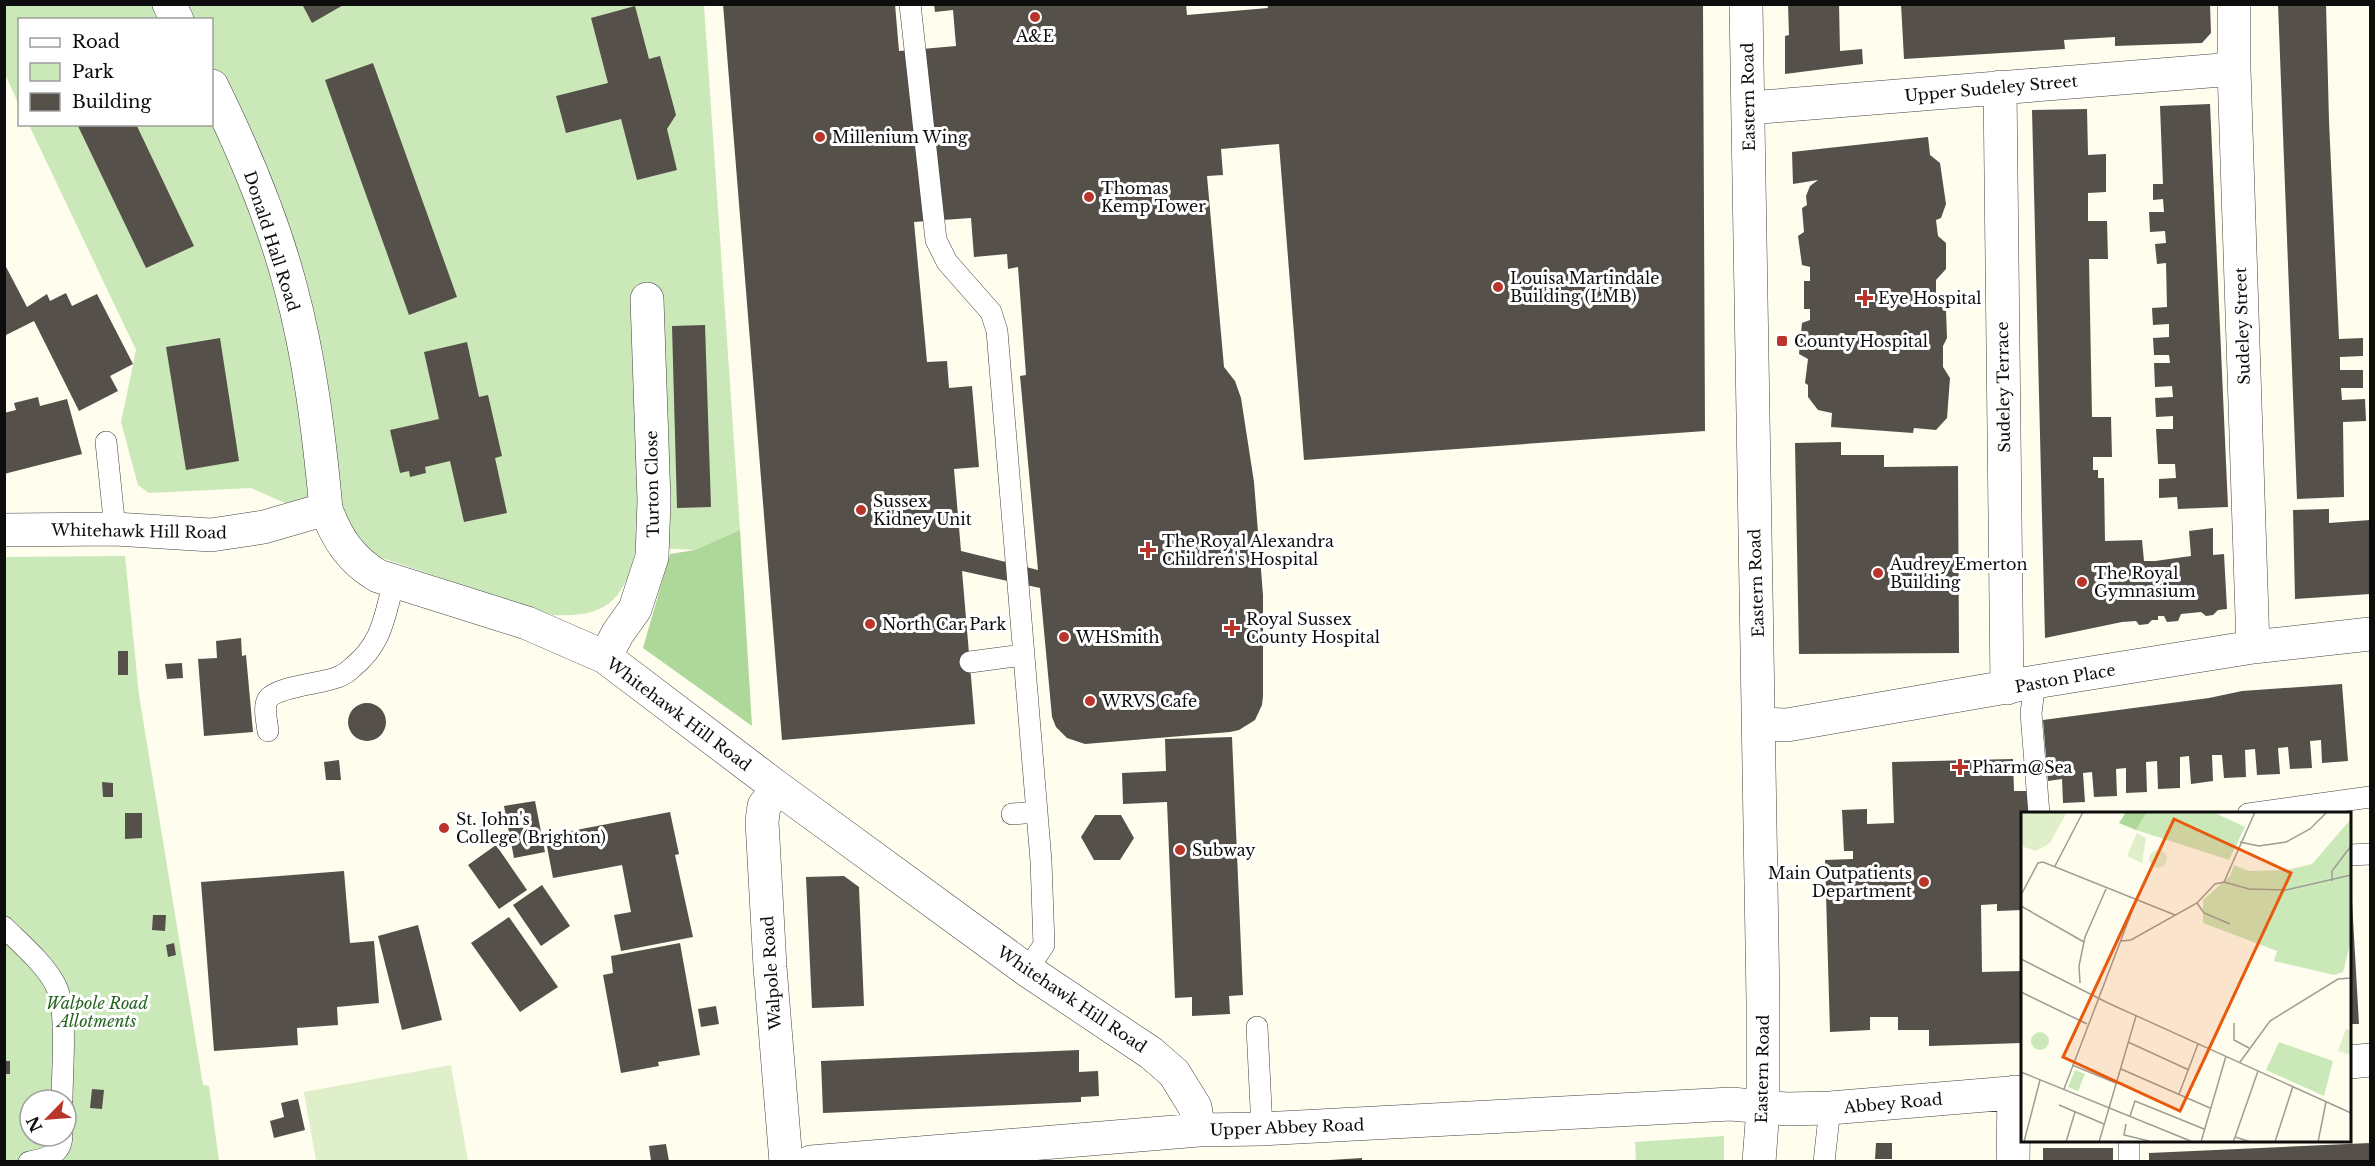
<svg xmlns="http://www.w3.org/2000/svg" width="2375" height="1166" viewBox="0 0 2375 1166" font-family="'Libre Baskerville',serif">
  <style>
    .green { fill: #cbe8b9; fill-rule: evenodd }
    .forest { fill: #add899 }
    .pitch { fill: #deefca }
    .building { fill: #56504a; fill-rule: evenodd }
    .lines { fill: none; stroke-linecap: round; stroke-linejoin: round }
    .service-casing { stroke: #404040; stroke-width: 22 }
    .minor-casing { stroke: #404040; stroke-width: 34 }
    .tertiary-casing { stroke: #404040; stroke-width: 34 }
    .service { stroke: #fff; stroke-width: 21 }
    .minor { stroke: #fff; stroke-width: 33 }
    .tertiary { stroke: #fff; stroke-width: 33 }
    .poi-dot { fill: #b9342a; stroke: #fff; stroke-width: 2 }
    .labels { text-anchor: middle; stroke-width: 6; stroke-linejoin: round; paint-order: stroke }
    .poi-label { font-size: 16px; fill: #0d0d0d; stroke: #fff; text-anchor: start }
    .street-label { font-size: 16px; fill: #0d0d0d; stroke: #fff }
    .park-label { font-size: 16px; font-style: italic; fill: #256320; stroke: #fff }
    .inset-road { fill: none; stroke: #9e9d94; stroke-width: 1.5 }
    .view { fill: #e8590c; fill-opacity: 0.15; stroke: #e8590c; stroke-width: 3 }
    .inset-edge { fill: none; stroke: #0d0d0d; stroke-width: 3 }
  </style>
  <rect width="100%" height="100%" fill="#fefdee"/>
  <path class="green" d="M5,5H704L740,530L695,550L636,547C626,599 607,618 553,615L379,557L339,527L251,488L149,493L138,485L121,422L136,350L29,125L212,124V20H20L19,105L5,74Z
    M125,556L139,695L203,1085L209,1086L219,1161H5L4,557ZM30,1100H66V1136H30Z
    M1724,1136V1161H1636L1635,1142Z"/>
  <path class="forest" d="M740,530L752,726L643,648L670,554L695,550Z"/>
  <path class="pitch" d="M451,1065L468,1161H316L304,1092Z"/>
  <path class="building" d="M302,4H345L312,23Z
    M723,4H895L899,51L956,46L953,10L935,12L934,4H1186L1187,15L1268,8L1267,4H1703L1705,431L1304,460L1279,144L1221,149L1223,175L1207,176L1224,367L1235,381L1241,398L1254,482L1263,595V696L1262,705L1255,720L1239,730L1230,732L1085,744L1067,738L1056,727L1052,717L1040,588L962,571L975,724L782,740ZM971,218L974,257L1007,254L1008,269L1018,267L1026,375L1020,376L1038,570L961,551L954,469L979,467L972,386L949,388L947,361L927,362L914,222Z
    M1788,4H1839L1840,51L1862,49L1863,64L1785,74V36L1789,35Z
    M1901,4H2210L2211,33L2202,43L2115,46V37L2064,40L2065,49L1904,59Z
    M2278,4H2326L2329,121L2339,339L2363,338V356L2340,357V370H2363V388H2341L2342,400L2365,399L2366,421L2343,422L2344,497L2297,499Z
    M635,6L649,59L660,56L676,115L667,129L677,170L637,180L621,119L566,133L556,96L608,83L591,18Z
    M373,63L457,297L409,315L325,80Z
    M2210,104L2228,507L2178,509L2177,497L2159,498V479L2176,478L2175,464H2158L2156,429H2173V416L2156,417L2155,398L2173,397L2172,386L2155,387L2154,363H2170L2169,355H2154L2153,338L2169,337V324L2153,325L2152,308L2167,307L2166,263L2157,264L2155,244L2166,243L2165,231L2150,232L2149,212H2164L2163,199L2153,200V184H2163L2160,106Z
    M2087,109L2088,155L2106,154V192L2088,193V221H2107L2108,259H2089L2092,417H2111L2112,457H2093V470H2098V478H2104L2105,541L2142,540L2144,561H2155L2191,556L2189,531L2213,528V555L2224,554L2227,609L2218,610L2213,615L2206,616L2201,612L2181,614L2178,621L2167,622L2164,616H2158V620H2152L2148,624L2139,625L2136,621L2122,622L2045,638L2032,110Z
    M77,124H136L194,246L146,268Z
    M1928,137L1930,155L1940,163L1946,204L1941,218L1936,220L1938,236L1946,243V269L1936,280V299L1946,310L1947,338L1943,346V367L1950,378L1947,418L1936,430L1914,428L1913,433L1831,427L1832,413L1818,410L1808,397V385L1805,383L1808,359L1799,354L1802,323L1810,320V309H1804V281H1810V267L1802,265L1798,236L1804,232L1802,208L1807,205L1806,196L1810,186L1818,180L1793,184L1792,152Z
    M4,263L27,307L47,294L50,301L66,293L72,306L97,294L133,364L110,376L118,391L79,411L34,321L4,336Z
    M705,325L711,507L677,508L672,326Z
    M220,338L239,461L186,470L166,347Z
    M467,342L479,397L488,395L502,456L495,458L507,513L464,522L450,461L425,467L426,473L410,477L409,471L400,473L390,430L439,419L424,352Z
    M38,397L40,406L67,399L82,454L4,474V413L16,410L14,403Z
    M1841,442V455H1884V467L1958,466L1959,653L1799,654L1795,443Z
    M2329,509V523L2370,520V594L2295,599L2293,510Z
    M241,638L242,656L246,655L253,732L204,736L198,659L217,658L216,641Z
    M118,651H128V675H118Z
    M182,663L183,678L167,679L165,664Z
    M2342,684L2348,761L2322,763L2321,740L2310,741L2312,768L2290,769L2288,747L2278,748L2280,774L2257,775L2255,749L2245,750L2246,777L2224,778L2222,755H2212L2213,781L2191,784L2189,756L2180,757V788L2158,789L2157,761L2146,762L2147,792L2126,793V768L2116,769L2117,796L2094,797L2092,772L2083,773L2085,802L2063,803L2062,779L2048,781L2043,720L2209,698L2242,691Z
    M348 722a19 19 0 1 1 38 0a19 19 0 1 1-38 0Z
    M1232,737L1243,995L1229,996L1230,1014L1192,1016V997L1175,998L1167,802L1123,804L1122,773L1166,771L1165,739Z
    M2013,759L2014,791H2030L2031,813H2022V910L1997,911V904L1981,905L1982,972L2022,971V1043L1929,1046V1030H1898V1017H1870V1030L1830,1032L1825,860L1853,859V851H1844L1842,810L1867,809V824L1894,823L1892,762Z
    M339,760L341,780H326L324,762Z
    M102,782L113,783V797H103Z
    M535,801L545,852L514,858L504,806Z
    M670,812L679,854L675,855L693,937L621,951L614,915L631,912L622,865L553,878L545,836Z
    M125,813H142V838L125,839Z
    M1095,815H1121L1134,838L1120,860H1094L1081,837Z
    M496,845L527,890L499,909L468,865Z
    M344,871L350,943L374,941L379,1003L337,1007L338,1025L297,1028L298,1045L214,1051L201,882Z
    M844,876L859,887L864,1006L812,1008L806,877Z
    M2350,884H2351L2359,1024H2350Z
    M542,885L570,926L541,946L513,905Z
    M153,915H166L165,931L152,930Z
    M509,917L558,987L520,1012L471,943Z
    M418,925L442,1020L402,1030L378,936Z
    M174,943L176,955L168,957L166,945Z
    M680,943L700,1055L658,1062L659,1066L621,1073L603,975L613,973L611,956Z
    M716,1006L719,1024L701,1027L698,1009Z
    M1079,1050V1072L1098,1071L1099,1096L1081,1097V1102L823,1113L821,1061Z
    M4,1061H10V1074H4Z
    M92,1089L104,1090L102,1109L90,1108Z
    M298,1099L305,1130L274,1138L270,1121L284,1117L281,1103Z
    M1876,1143H1892V1159H1875Z
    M2370,1143V1161H2149V1153Z
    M666,1144L669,1161H651L649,1146Z
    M2043,1148H2113V1161H2043Z
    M1362,1158V1161H1330V1160Z"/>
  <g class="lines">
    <defs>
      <path id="service" d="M910,4L936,240L947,262L991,312L997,331L1041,861L1044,945L1027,970
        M106,442L115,529
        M970,662L1023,655
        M2035,682L2031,713L2039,814
        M268,731C267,722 263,707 268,699C278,686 322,684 338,677C343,675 349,671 353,667C383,642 384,617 394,582
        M1012,814L1036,812
        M2248,814L2370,797
        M2350,855L2370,854
        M4,927C20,943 46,965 56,986C68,1010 62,1071 62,1100
        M1257,1027L1262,1129
        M29,1162C46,1159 61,1155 62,1136
        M1824,1162L1830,1108
        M2129,1162V1140"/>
      <path id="minor" d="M169,4L177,20
        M2234,4V69L2253,647
        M212,86C243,149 272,217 290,285C310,358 319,434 326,509
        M2000,87L2007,688
        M1749,108L2234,69
        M4,530L115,529L211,535L264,527L326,509C337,539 351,560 378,576L527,623L605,657L778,788L1027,970L1151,1053L1174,1073L1195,1107L1199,1130
        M605,657L618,633L635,609L652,557L654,501L647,299
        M1759,724L1787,725L2035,682L2253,647L2370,634
        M778,788L764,806L762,821L770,967L786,1162
        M2350,1062L2370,1060
        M811,1162L1199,1130L1262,1129L1731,1104L1787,1109L1830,1108L2022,1092
        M2013,1162L2014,1092"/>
      <path id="tertiary" d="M1746,4L1763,1001V1108L1759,1162"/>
    </defs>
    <use href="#service" class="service-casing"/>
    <use href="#minor" class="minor-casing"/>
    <use href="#tertiary" class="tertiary-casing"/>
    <use href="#service" class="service"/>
    <use href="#minor" class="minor"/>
    <use href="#tertiary" class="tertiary"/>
  </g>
  <g class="poi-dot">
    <circle cx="1035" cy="17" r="6"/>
    <circle cx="820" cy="137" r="6"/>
    <circle cx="1089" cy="197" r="6"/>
    <circle cx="1498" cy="287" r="6"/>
    <path d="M1862 289h6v6h6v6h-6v6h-6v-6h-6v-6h6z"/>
    <rect x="1776" y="335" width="12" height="12" rx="3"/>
    <circle cx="861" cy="510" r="6"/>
    <path d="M1145 541h6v6h6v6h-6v6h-6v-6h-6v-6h6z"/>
    <circle cx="1878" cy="573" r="6"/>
    <circle cx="2082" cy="582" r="6"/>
    <circle cx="870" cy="624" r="6"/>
    <path d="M1229 619h6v6h6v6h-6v6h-6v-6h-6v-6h6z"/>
    <circle cx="1064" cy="637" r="6"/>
    <circle cx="1090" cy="701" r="6"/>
    <path d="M1957 758h6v6h6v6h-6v6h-6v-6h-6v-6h6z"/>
    <circle cx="444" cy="828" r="6"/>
    <circle cx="1180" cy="850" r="6"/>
    <circle cx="1924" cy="882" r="6"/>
  </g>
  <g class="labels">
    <g class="poi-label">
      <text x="1035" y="42" text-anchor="middle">A&amp;E</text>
      <text x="832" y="143">Millenium Wing</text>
      <text x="1101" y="194">Thomas<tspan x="1101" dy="18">Kemp Tower</tspan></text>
      <text x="1510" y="284">Louisa Martindale<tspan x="1510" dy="18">Building (LMB)</tspan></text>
      <text x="1878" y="304">Eye Hospital</text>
      <text x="1794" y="347">County Hospital</text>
      <text x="873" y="507">Sussex<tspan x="873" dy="18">Kidney Unit</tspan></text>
      <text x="1162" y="547">The Royal Alexandra<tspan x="1162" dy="18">Children's Hospital</tspan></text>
      <text x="1890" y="570">Audrey Emerton<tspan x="1890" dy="18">Building</tspan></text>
      <text x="2094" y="579">The Royal<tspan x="2094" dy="18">Gymnasium</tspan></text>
      <text x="1246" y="625">Royal Sussex<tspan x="1246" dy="18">County Hospital</tspan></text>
      <text x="882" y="630">North Car Park</text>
      <text x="1076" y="643">WHSmith</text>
      <text x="1102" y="707">WRVS Cafe</text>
      <text x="1972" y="773">Pharm@Sea</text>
      <text x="456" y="825">St. John's<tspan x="456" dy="18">College (Brighton)</tspan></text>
      <text x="1192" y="856">Subway</text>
      <text x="1912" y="879" text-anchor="end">Main Outpatients<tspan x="1912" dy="18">Department</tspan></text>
    </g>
    <g class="street-label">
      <text transform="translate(1991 88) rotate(-5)" y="6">Upper Sudeley Street</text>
      <text transform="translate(1748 97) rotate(-91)" y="6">Eastern Road</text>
      <text transform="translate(272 241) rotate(72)" y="6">Donald Hall Road</text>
      <text transform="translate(2242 326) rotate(-92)" y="6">Sudeley Street</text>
      <text transform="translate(2003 387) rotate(-91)" y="6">Sudeley Terrace</text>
      <text transform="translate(652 484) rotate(-91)" y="6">Turton Close</text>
      <text transform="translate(139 531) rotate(1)" y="6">Whitehawk Hill Road</text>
      <text transform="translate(1756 583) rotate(-92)" y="6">Eastern Road</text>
      <text transform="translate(2065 678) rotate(-10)" y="6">Paston Place</text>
      <text transform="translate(679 714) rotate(37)" y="6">Whitehawk Hill Road</text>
      <text transform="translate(771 973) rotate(-94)" y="6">Walpole Road</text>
      <text transform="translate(1072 999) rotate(34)" y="6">Whitehawk Hill Road</text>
      <text transform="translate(1762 1069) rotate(-89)" y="6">Eastern Road</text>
      <text transform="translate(1893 1103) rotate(-5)" y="6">Abbey Road</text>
      <text transform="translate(1287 1127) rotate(-2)" y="6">Upper Abbey Road</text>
    </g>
    <g class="park-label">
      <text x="97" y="1009">Walpole Road<tspan x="97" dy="18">Allotments</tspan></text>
    </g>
  </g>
  <g transform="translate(2021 812)">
    <rect width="330" height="330" fill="#fefdee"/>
    <path d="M126,0H192L224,15L208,48L115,18ZM330,7V128L322,160L313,163L253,149L256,139L182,111V88L209,64L213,53L228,59L266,58L291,52ZM10 229a9 9 0 1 1 18 0a9 9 0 1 1-18 0ZM258,230L312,249L303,284L245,258ZM54,258L64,262L57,279L47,275Z" fill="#cbe8b9"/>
    <path d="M105,0H126L115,18L98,11Z" fill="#add899"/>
    <path d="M0,0H46L29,31L15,39L0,34ZM116,21L125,26L121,51L106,44ZM128 47a9 9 0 1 1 18 0a9 9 0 1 1-18 0ZM325,217L330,219V243L317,239Z" fill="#deefca"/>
    <path class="inset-road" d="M219,30L238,34L265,30L289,17L306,0M34,54L62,0M311,69V59L330,34M203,70L228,77L265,78L330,63M0,83L17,51L22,50L154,103M176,91L183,101L209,112M0,94L63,130M100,129L110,128L176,91L194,72L203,70L234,0M0,147L87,191L330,301M59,171L58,154L64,125L85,77M0,180L66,212M213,211V228L228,236M107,230L168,258M219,250L249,209L317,167L330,166M51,253L95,271M100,257L189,296M0,260L172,330M43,277L116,86M158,282L177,232M38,293L83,312M109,304L114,289L183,317M105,312L103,323L128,329M214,325L237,259M3,330L19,268M45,330L54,300M78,330L115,204M180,330L205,244M212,330L214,325L230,330M254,330L272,274M297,330L305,290"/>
    <path class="view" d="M153,7L270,61L159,299L42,245Z"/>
    <rect width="330" height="330" class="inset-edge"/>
  </g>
  <rect width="2375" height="1166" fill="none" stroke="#0d0d0d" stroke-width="12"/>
  <rect x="18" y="18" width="195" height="108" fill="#ffffff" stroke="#9e9e9e" stroke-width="1.5"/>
  <rect x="30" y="38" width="30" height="9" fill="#ffffff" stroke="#9e9e9e" stroke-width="1.5"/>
  <text x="72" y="48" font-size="18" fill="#0d0d0d">Road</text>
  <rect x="30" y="63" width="30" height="18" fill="#cbe8b9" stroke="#9e9e9e" stroke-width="1.5"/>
  <text x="72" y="78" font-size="18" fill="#0d0d0d">Park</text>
  <rect x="30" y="93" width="30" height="18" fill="#56504a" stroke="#9e9e9e" stroke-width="1.5"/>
  <text x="72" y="108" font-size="18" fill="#0d0d0d">Building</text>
  <g transform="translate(48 1118) rotate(245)"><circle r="28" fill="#ffffff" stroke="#9e9e9e" stroke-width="1.5"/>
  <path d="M0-4.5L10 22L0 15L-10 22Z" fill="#b9342a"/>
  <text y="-9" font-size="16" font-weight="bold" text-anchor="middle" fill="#0d0d0d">N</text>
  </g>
</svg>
